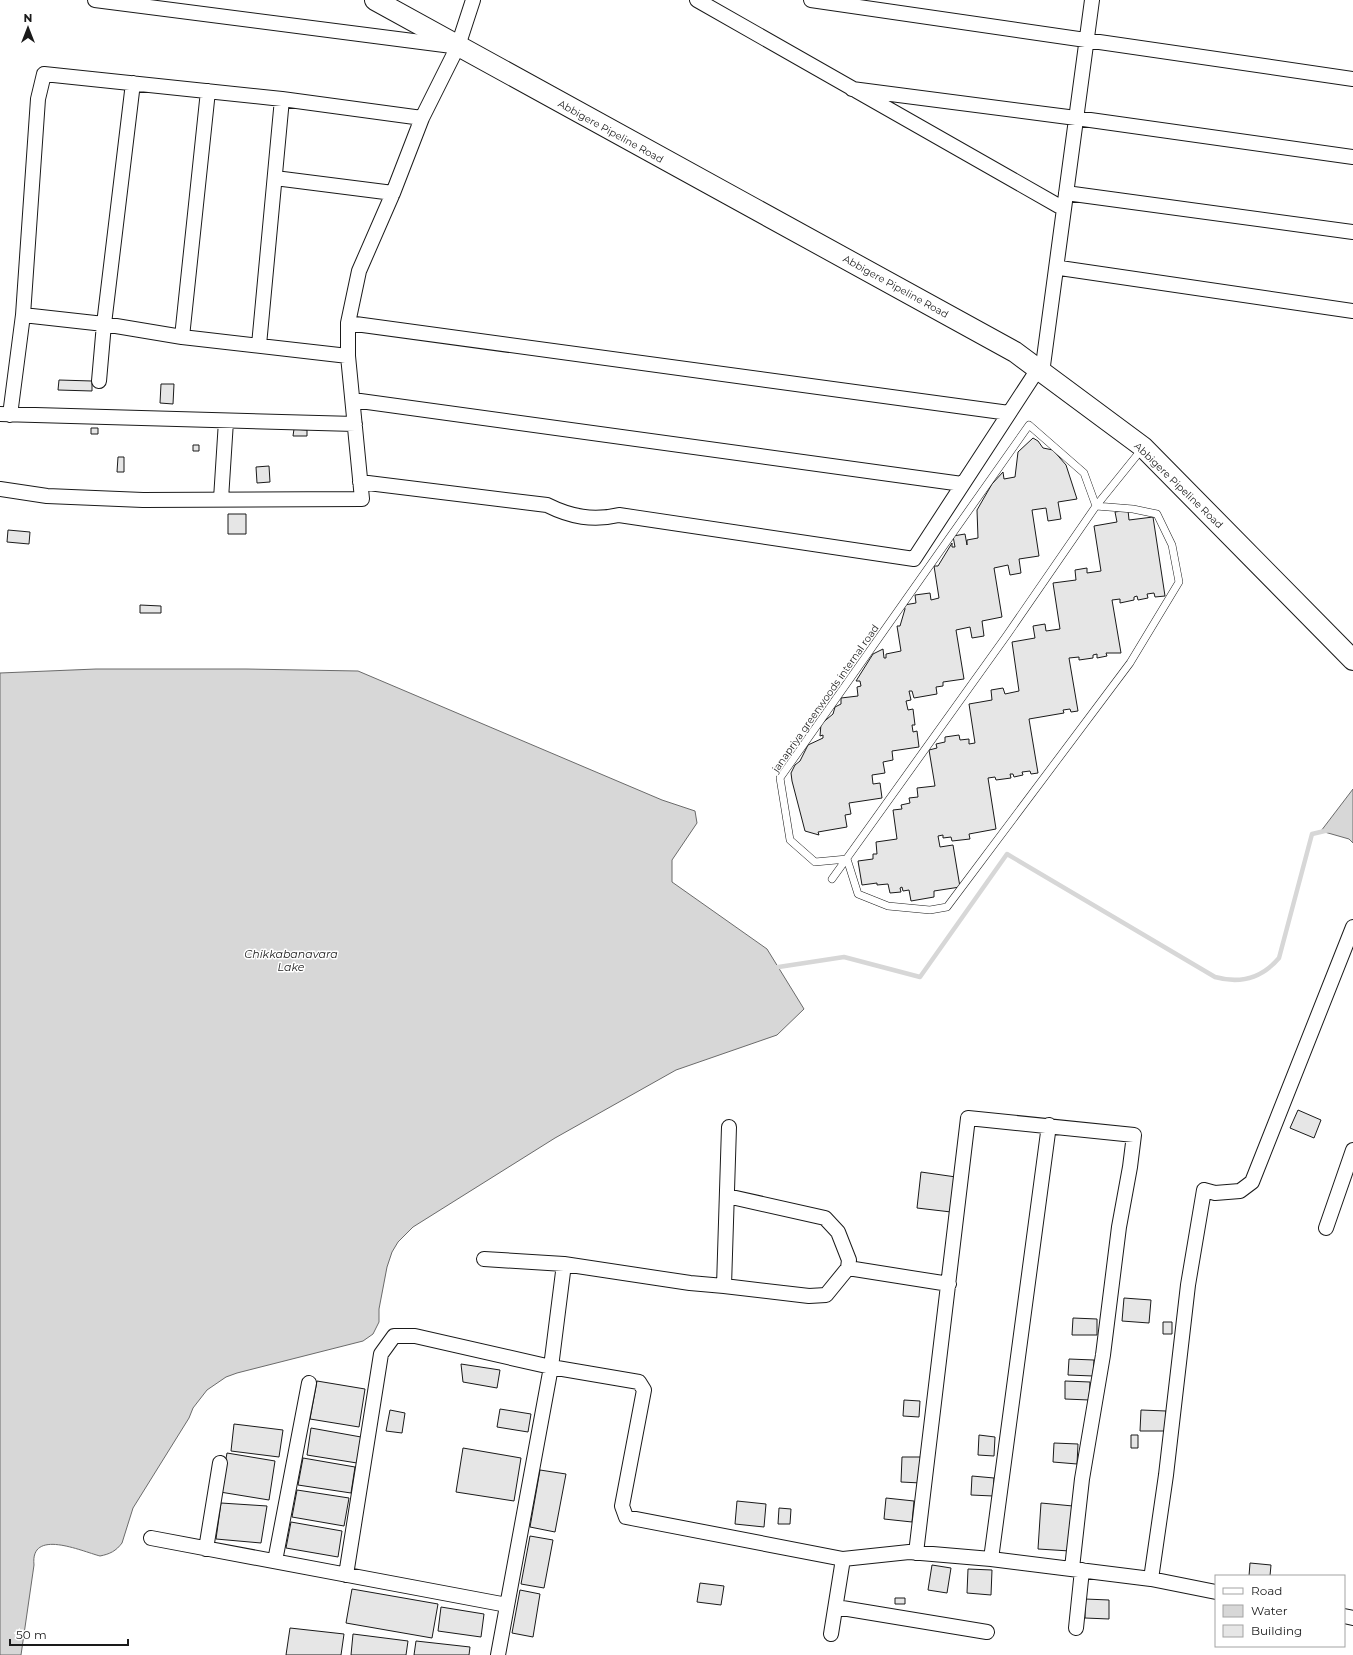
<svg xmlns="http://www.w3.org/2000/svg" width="1353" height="1655" viewBox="0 0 1353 1655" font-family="Montserrat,sans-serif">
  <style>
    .water { fill: #d7d7d7; stroke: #6a6a6a }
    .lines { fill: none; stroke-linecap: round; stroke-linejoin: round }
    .stream { stroke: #d7d7d7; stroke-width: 4.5 }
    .building { fill: #e6e6e6; stroke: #1a1a1a }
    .service-casing { stroke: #1a1a1a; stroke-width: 8 }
    .minor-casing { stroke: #1a1a1a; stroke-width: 16 }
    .secondary-casing { stroke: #1a1a1a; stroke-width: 22 }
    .service { stroke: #fff; stroke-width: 7 }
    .minor { stroke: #fff; stroke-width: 14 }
    .secondary { stroke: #fff; stroke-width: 20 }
    .labels { text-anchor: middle; stroke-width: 3; stroke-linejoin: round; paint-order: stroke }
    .street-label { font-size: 10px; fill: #1a1a1a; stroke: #fff }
    .water-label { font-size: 11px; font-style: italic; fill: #1a1a1a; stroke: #fff }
  </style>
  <rect width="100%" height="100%" fill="#fff"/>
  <path class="water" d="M96,669H246L358,671L662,800L695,811L697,823L672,860V882L767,949L804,1009L777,1035L676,1070L555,1138L413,1227L398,1242L392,1252L387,1267L379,1309V1322L373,1334L363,1341L237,1373L226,1377L207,1390L193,1408L189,1418L133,1508L122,1543C116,1551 110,1554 100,1556C81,1551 30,1528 34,1565L21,1655H0V673Z
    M1353,789V843L1349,839L1321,831Z"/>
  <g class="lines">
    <path class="stream" d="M772,968L844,957L920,977L1007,854L1215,977C1240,984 1262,978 1279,958L1312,834L1329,830"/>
  </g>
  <path class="building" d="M59,380L92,381V391L58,390Z
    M161,384H174L173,404L160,403Z
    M91,428H98V434H91Z
    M294,429L307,430V436H293Z
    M1033,438L1038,441L1043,448L1053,450L1066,465L1077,499L1058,502L1061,519L1048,521L1046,508L1032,510L1039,556L1019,559L1021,573L1010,575L1008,565L994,568L1002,617L982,621L984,636L972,638L970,627L956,630L964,679L943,682V686L936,687L937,694L914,698L912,691H909L911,700L906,701L908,710L913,709L915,725H912L913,732L917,731L919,747L892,751L893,760L883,762L885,773L872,775L873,784L880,783L882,798L849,803L851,814L845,815L847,827L818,832L819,835L805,831L792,781L791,773L795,765L800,761L808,745L823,738V735L820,736L821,724L833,714L835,707L841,704V698L858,696L857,687L861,686L860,681H856L873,654L883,649L884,658H886V654L901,651L897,626H900L905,609L904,605L916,603L915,595L930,593L931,600L939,598L934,566H938L952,543V547H955L953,536L965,534L967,545V540L978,538L977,510L992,484L1003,472L1004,479L1015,477L1018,452Z
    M193,445H199V451H193Z
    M118,457H124V472H117Z
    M269,466L270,482L257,483L256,467Z
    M1128,510L1129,520L1153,517L1165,596L1155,597L1154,593L1147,594L1148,598L1138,600L1137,596L1134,597V600L1120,603V599L1112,600L1121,653H1106L1107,656L1097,658V654L1093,655V658L1079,660V657L1069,658L1078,711L1071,712L1070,709L1063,710L1064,713L1029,719L1038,773L1031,774L1030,771L1022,772L1023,775L1014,777L1013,774H1010L1011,778L996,780L995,777L988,778L996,829L969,834L970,839L952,841L951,837L943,838V835L938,836L940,847L953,845L960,887L934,891V897L911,901L909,890L903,891L902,887L900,888L901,892L890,893L888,884L877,885V883L862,885L858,861L873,859V854H877L876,842L897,839L893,810L902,809L901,805L910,803L909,798L918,797L917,788L935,786L929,750L937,748L936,744L945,742V737L959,735L960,740L969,739V744L975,743L969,704L992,700L991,690L1003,688L1005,694L1019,691L1012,642L1035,638L1033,626L1045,624L1046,631L1060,629L1053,583L1076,580L1075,570L1087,568V573L1101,571L1094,526L1117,522L1115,512Z
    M228,514H246V534H228Z
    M8,530L30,532L29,544L7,542Z
    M140,605L161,606V613H140Z
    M1298,1110L1321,1120L1314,1138L1290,1128Z
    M921,1172L956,1177L951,1212L917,1208Z
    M1124,1298L1151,1300L1149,1323L1122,1321Z
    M1073,1318L1097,1319V1335H1072Z
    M1163,1322H1172V1334H1163Z
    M1069,1359L1094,1360L1093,1376L1068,1375Z
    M461,1364L500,1370L497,1388L463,1382Z
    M317,1381L365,1389L359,1427L310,1419Z
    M1065,1381L1090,1382L1089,1400L1065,1399Z
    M904,1400L920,1401L919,1417L903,1416Z
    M500,1409L531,1414L528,1432L497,1427Z
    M390,1410L405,1413L402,1433L386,1431Z
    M1141,1410L1166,1411V1431H1140Z
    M234,1424L283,1430L279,1457L231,1451Z
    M311,1428L361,1437L357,1463L307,1455Z
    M979,1435L995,1437L994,1456L978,1455Z
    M1131,1435H1138V1448H1131Z
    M1054,1443L1078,1444L1077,1464L1053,1462Z
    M463,1448L521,1458L514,1501L456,1492Z
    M227,1453L275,1461L269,1500L220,1492Z
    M902,1457H922L921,1483L901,1482Z
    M303,1458L355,1467L351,1493L298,1485Z
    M540,1470L566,1474L555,1532L530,1527Z
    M972,1476L994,1478L993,1496L971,1495Z
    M297,1490L349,1498L344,1526L292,1517Z
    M886,1498L914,1501L912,1522L884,1519Z
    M737,1501L766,1504L764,1527L735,1524Z
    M221,1503L267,1506L261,1543L216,1539Z
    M1041,1503L1073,1506L1070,1551L1038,1549Z
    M779,1508L791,1509L790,1524H778Z
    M291,1522L342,1531L338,1557L286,1548Z
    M530,1536L553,1540L544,1588L521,1584Z
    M1250,1563L1271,1565L1270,1576H1249Z
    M932,1565L951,1568L947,1593L928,1590Z
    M968,1569L992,1570L991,1595L967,1593Z
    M700,1583L724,1586L721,1605L697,1602Z
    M352,1589L438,1604L432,1638L346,1623Z
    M520,1590L540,1594L533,1637L512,1633Z
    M895,1598H905V1604H895Z
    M1085,1599L1109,1600V1619L1085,1618Z
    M441,1607L484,1614L481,1637L438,1631Z
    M290,1628L344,1634L341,1655H286Z
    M353,1634L408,1641L406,1655H351Z
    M416,1641L470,1647L469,1655H414Z"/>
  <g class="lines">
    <defs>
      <path id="service" d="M1029,425L1084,473L1096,506L1133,509L1157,514L1172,545L1179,582L1130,663L947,907L930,910L888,906L858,894L847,859L815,862L790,840L780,778Z
        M832,879L1007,635L1096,506L1142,449"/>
      <path id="minor" d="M95,0L452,46
        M697,0L1064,209
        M811,0L1353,79
        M852,89L1076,118L1353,157
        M275,178L393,193
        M1066,193L1353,232
        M1060,268L1353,311
        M23,315L38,99L44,74L282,99L422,118
        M348,323L1009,413
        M182,337L208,91
        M259,345L282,99
        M1042,373L1092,0
        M99,381L104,324L133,83
        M353,400L962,484
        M0,414L355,424
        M10,415L23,315L104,324L182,337L348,356
        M360,482L547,505C571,517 593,521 619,515L914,559L1038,369
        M0,489L47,496L143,500L362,499L348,356V323L359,271L393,193L422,118L458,46L473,0
        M221,499L226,421
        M1326,1228L1353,1150
        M484,1259L564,1264L690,1283L724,1286L809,1296L826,1295L848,1268L849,1260L838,1232L825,1218L727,1196
        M848,1268L949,1284
        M724,1286L729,1127
        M151,1538L507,1605
        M206,1549L220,1463
        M916,1553L968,1118L1134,1135L1130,1167L1119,1227L1103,1355L1082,1479L1072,1568
        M991,1559L1049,1125
        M275,1561L309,1383
        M346,1575L381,1354L394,1336H415L551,1367L564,1264
        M1151,1579L1166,1475L1188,1285L1204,1190L1215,1193L1240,1191L1252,1182L1353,927
        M836,1607L987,1632
        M1344,1616L1353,1618
        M1076,1628L1082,1570
        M831,1634L843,1559
        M498,1655L551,1367L639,1382L644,1390L622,1506L626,1517L843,1559L909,1552L991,1559L1151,1579L1216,1592"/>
      <path id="secondary" d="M375,0L1015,352L1143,447L1353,660"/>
    </defs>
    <use href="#service" class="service-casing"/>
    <use href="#minor" class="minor-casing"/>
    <use href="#secondary" class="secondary-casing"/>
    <use href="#service" class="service"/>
    <use href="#minor" class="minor"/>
    <use href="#secondary" class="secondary"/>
  </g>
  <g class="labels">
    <g class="street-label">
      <text transform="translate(611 131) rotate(29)" y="4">Abbigere Pipeline Road</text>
      <text transform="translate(896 286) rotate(29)" y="4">Abbigere Pipeline Road</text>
      <text transform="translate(1179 485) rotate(44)" y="4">Abbigere Pipeline Road</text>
      <text transform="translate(825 698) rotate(-55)" y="4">janapriya greenwoods internal road</text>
    </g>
    <g class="water-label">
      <text x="291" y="958">Chikkabanavara<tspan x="291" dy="13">Lake</tspan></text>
    </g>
  </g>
  <rect x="1215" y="1575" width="130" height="72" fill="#ffffff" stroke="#a3a3a3"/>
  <rect x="1223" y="1588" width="20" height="6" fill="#ffffff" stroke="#a3a3a3"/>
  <text x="1251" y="1595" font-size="12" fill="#1a1a1a">Road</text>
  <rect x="1223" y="1605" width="20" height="12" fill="#d7d7d7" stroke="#a3a3a3"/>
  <text x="1251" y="1615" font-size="12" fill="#1a1a1a">Water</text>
  <rect x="1223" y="1625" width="20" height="12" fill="#e6e6e6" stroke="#a3a3a3"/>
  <text x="1251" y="1635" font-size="12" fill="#1a1a1a">Building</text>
  <g transform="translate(28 28)" stroke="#ffffff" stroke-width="3" paint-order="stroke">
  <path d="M0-3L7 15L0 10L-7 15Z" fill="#1a1a1a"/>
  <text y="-6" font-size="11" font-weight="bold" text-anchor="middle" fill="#1a1a1a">N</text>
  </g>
  <path d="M10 1639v6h118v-6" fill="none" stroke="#1a1a1a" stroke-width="2"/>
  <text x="16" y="1639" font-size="12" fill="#1a1a1a" stroke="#ffffff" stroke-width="3" paint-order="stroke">50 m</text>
</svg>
